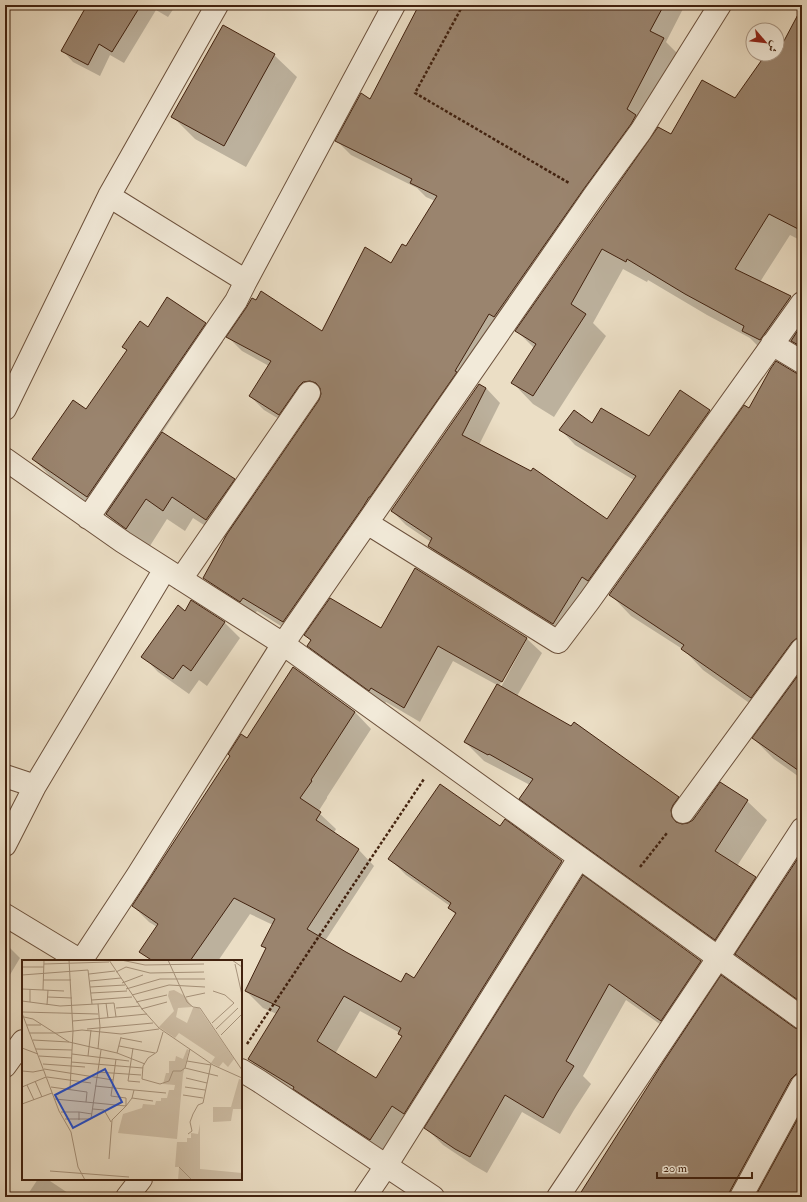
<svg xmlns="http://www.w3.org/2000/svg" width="807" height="1202" viewBox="0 0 807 1202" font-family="'IM FELL Double Pica',Amiri,serif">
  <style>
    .shadow { fill: #0003; fill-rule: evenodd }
    .building { fill: #9a846e; stroke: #42220f; fill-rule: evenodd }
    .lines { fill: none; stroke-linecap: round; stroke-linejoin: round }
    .street-casing { stroke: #6c513c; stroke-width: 24 }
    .path { stroke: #42220f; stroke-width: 2.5; stroke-dasharray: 3 2; stroke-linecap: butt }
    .street { stroke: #f2ead9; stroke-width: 22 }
    .inset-road { fill: none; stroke: #a7937c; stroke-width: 1 }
    .view { fill: #1d4ed8; fill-opacity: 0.15; stroke: #1d4ed8; stroke-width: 2 }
    .inset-edge { fill: none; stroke: #42220f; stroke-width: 2 }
  </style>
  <rect width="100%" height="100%" fill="#ebdec5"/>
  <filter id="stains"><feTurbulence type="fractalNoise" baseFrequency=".005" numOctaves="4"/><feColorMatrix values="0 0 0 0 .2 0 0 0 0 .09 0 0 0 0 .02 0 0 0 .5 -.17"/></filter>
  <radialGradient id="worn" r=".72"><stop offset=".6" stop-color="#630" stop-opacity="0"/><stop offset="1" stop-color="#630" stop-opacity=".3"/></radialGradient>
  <path class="shadow" d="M88,5H176L168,17L156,10L124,63L110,55L100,76L73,62L62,50Z
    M420,5H685L666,42L677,53L642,121L297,636L257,611L254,615L219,592L205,578L226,539L193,518L185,531L167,519L148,549L128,535L106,514V515L51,477L33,459L87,411L127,351L123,346L148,328L205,324L223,342L162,433L234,480L253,499L320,401L322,395L318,396L294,428L264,410L250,396L269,366L242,351L228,337L322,333L391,264L406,247L435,201L426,197L417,188L351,155L337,141L370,100Z
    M802,16V241L790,235L760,282L791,297L802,309V351L794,343L781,361L764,352L750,338L707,315L648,280L647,282L623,269L593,323L606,336L554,417L533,404L512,382L534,348L517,331L672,136L735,99L767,54H775L777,55Z
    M274,55L297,77L246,167L195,139L173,117Z
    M795,374L802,375V779L774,759L753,738L769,717L703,670L684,650L631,616L610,594L750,409Z
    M486,388L500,403L479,445L607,520L634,480L575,445L561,430L593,424L649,437L680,391L709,411L724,426L567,637L443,560L429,546L431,542L406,525L392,511Z
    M192,602L225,623L240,638L207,686L199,680L189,694L158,672L143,656L186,612Z
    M382,630L526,638L542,653L517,696L678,797L697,816L721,783L747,801L767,820L737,866L755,878L774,897L802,854V1007L758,975L737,955L734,958L540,818L521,799L530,785L484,761L465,742L497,685L453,661L420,722L386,702L384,705L323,661L308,646L311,641L305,635ZM524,641H526L501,687L499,686Z
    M294,668L355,712L371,729L327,797V798L318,812L336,829L334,833L358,849L374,866L325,941L401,983L415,979L456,915L449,908L450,906L406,875L390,859L501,827L505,821L562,862L578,878L387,1156L266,1075L249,1059L277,1014L263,1008L246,991L266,949L262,945L273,925L250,914L218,961H159L157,927L149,922L133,906L248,739ZM360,1011L400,1033L402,1037L376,1080L335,1054Z
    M5,856L8,859L5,866Z
    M583,877L700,961L717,978L678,1037L626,1000L583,1076L591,1084L574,1110L560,1134L522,1112L487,1173L473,1165L443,1145L426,1128Z
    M5,943L20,958L5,983Z
    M795,1029L802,1031V1197H578L587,1182L588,1183Z
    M38,1179H47L74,1197H31L28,1194Z
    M384,1193L391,1197H381Z"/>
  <path class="building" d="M87,5H141L112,52L99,44L88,65L61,51Z
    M419,5H664L650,31L664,38L627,109L636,115L631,124L583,190L494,317L489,314L455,371L457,372L370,497H369L363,507L283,622L243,598L240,602L203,578L227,534L319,400L321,394L320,388L316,383L310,381L303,382L299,386L279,415L249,396L271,361L226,337L246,308L252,298L256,300L261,291L322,331L365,247L391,263L402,244L406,246L437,196L410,183L412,179L335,141L361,93L370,99Z
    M802,7V231L769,214L735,269L791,296L760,340L742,331L744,326L685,294L627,259L626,262L602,249L571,304L586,314L533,396L511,383L536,344L515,331L658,127L671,134L702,80L735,98L766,54H777Z
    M223,25L275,54L224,146L171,117Z
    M167,297L206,323L87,497L32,459L73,400L86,409L127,350L122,347L140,321L148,327Z
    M802,324V347L791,341Z
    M776,361L796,373L802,374V637L797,638L792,642L751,698L681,649L684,645L609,595L744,405L749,408L771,368Z
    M479,384L486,388L462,435L531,471L533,468L607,519L636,476L559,430L574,410L592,423L601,408L649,436L680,390L710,410L588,581L582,577L553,624L428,546L432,538L391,511Z
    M162,432L235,479L206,520L172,497L163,511L146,499L126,529L106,514Z
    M415,568L527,638L502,682L438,646L404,708L371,688L369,691L307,646L311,640L304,635L330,598L381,628Z
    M191,600L225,622L191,671L183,665L173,679L141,657L178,605L185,611Z
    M293,667L355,712L311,780L312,781L300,798L321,812L316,820L359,849L307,929L346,952L401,982L406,973L414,978L456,913L448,908L451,903L388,859L440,784L500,826L505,819L562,861L404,1114L392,1106L370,1140L293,1089L294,1087L248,1059L280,1007L245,991L266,948L261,946L275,919L234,898L190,961H153L139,952L158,924L132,906L230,756L228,754L241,734L247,738ZM344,996L401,1028L398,1034L402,1036L376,1078L317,1041Z
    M802,670V773L752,738Z
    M497,684L571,726L574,722L679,797L673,805L671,810L672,817L676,822L682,824L688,823L693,820L720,782L748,800L715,851L756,877L715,940L519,799L533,779L489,754L488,755L464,742Z
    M802,852V1003L735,954Z
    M583,875L701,961L661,1021L609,984L566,1061L574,1066L557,1093L543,1118L505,1095L470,1157L455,1149L424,1128Z
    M721,975L795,1028L802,1030V1073L796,1074L791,1079L730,1191L729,1197H578L662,1064Z
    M802,1111V1197H755Z"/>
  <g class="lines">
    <defs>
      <path id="street" d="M246,281L394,5
        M772,344L802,362
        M5,409L109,196L217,5
        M5,459L123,542L283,644L802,1018
        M88,518L236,301L246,281L109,196
        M367,523L558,642L589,601L802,303
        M181,579L309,393
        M5,776L35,786L165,569
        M683,812L802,649
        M5,845L35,786
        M5,915L81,961
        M81,961L137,876L283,644L593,197L641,131L720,5
        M5,1066L23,1041
        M241,1070L259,1081L433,1197
        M127,1197L141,1179
        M365,1197L386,1166L579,858
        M558,1197L718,958L802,829
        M741,1197L802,1085"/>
    </defs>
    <use href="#street" class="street-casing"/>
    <path class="path" d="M463,5L415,93L569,183
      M640,867L667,833
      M247,1044L424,779"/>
    <use href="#street" class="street"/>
  </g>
  <g transform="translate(22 960)">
    <rect width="220" height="220" fill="#ebdec5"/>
    <path d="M152,30L163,36L170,47L156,48L154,57L165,63L171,48H177L212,99L206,107L201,102L197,107L189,103L193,97L157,73L153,78L137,67L152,51L146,36L147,31ZM165,89L167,90L161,114L155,179L96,173L101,154L120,148L121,144L133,145L134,141H139V138H145L147,130H152L153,125L141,124L144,113H147V101H153L154,96L161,99ZM217,119L220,120V149H211L209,161L191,162V147H209ZM178,164V209L220,213V220H156L157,207H153L155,182H165V178H169V173L176,174Z" fill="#cebea6"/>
    <path class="inset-road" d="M47,0L51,71L48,129M87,0L120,49L137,68L191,105L220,118M99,0L123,5L182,4M146,0L165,42L171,47L178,48L220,110M210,0L220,7M22,4L87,2M213,4L220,35M0,7H22M94,12L104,7L128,13L182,12M67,14L93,11M0,15L66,10L70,44M21,20H49M68,21L99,18M100,23L121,15M68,27L103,25M0,29L42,31M8,29V42M104,29L138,19H183M21,30L22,0M69,33L105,31M110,35L147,25L183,27M26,37L50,38M164,37L183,33M70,40L110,37M0,41L38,46L92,43L94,57M114,42L145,35M84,43L86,58M25,45L26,30M94,48L118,46M119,49L145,42M0,52L76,54M0,53L37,151L49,172L56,207L63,220M2,57L11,59L47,82L95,93L123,104M51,61L125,54M190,63L212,43L203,35L191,31M5,65H19M65,69L131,63M194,69L216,48M141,72L135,92L126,98L121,106L120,119L138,124L147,121L151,111H159L163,108L168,89M8,73H35L60,70L99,74L137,69M199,75L220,54M99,78L120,82M11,80L47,82M97,86L133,93M0,88L16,94M111,88L106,121L118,122M14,89L50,90M76,89L78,67L76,44M95,93L99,77M50,94L107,101M17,96L50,98M66,96L69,70M165,101L189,105M49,102L121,108M21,104L63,107M163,108L196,116M22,109L91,120M0,111L11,112L21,110M75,112L119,115M25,117L69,123M164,118L185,123M13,121L20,137M5,125L12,140M73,126L112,130M0,127L24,117M29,127L65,132L64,142M163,127L183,130M161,135L181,138M110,138L131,141M33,139L104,146L110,138L112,130L144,133M0,144L30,133M71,149L82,150L89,162M39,152H57M43,159H69L79,90M57,160V152L70,154M166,174L170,171L168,162L171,154L176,145L181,143L189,104M87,199L90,160L104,146V138L89,136L94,99M157,207L170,220M28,211L107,217"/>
    <path class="view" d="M83,109L100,142L51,168L33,135Z"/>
    <rect width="220" height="220" class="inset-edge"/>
  </g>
  <rect width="807" height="1202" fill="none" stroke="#ebdec5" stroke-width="20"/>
  <rect x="6" y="6" width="795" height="1190" fill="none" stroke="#42220f" stroke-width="2"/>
  <rect x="10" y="10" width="787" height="1182" fill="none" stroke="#42220f"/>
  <g transform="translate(765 42) rotate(118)"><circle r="19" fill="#f2ead9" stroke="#ac9a88"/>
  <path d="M0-3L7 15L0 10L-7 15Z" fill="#8f2418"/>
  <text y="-6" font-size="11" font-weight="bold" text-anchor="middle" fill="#42220f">ش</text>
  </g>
  <path d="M657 1172v6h95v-6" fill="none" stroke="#42220f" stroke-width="2"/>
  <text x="663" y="1172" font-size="12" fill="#42220f" stroke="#f2ead9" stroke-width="3" paint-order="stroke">20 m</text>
  <rect width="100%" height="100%" filter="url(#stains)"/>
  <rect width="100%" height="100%" fill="url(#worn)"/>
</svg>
